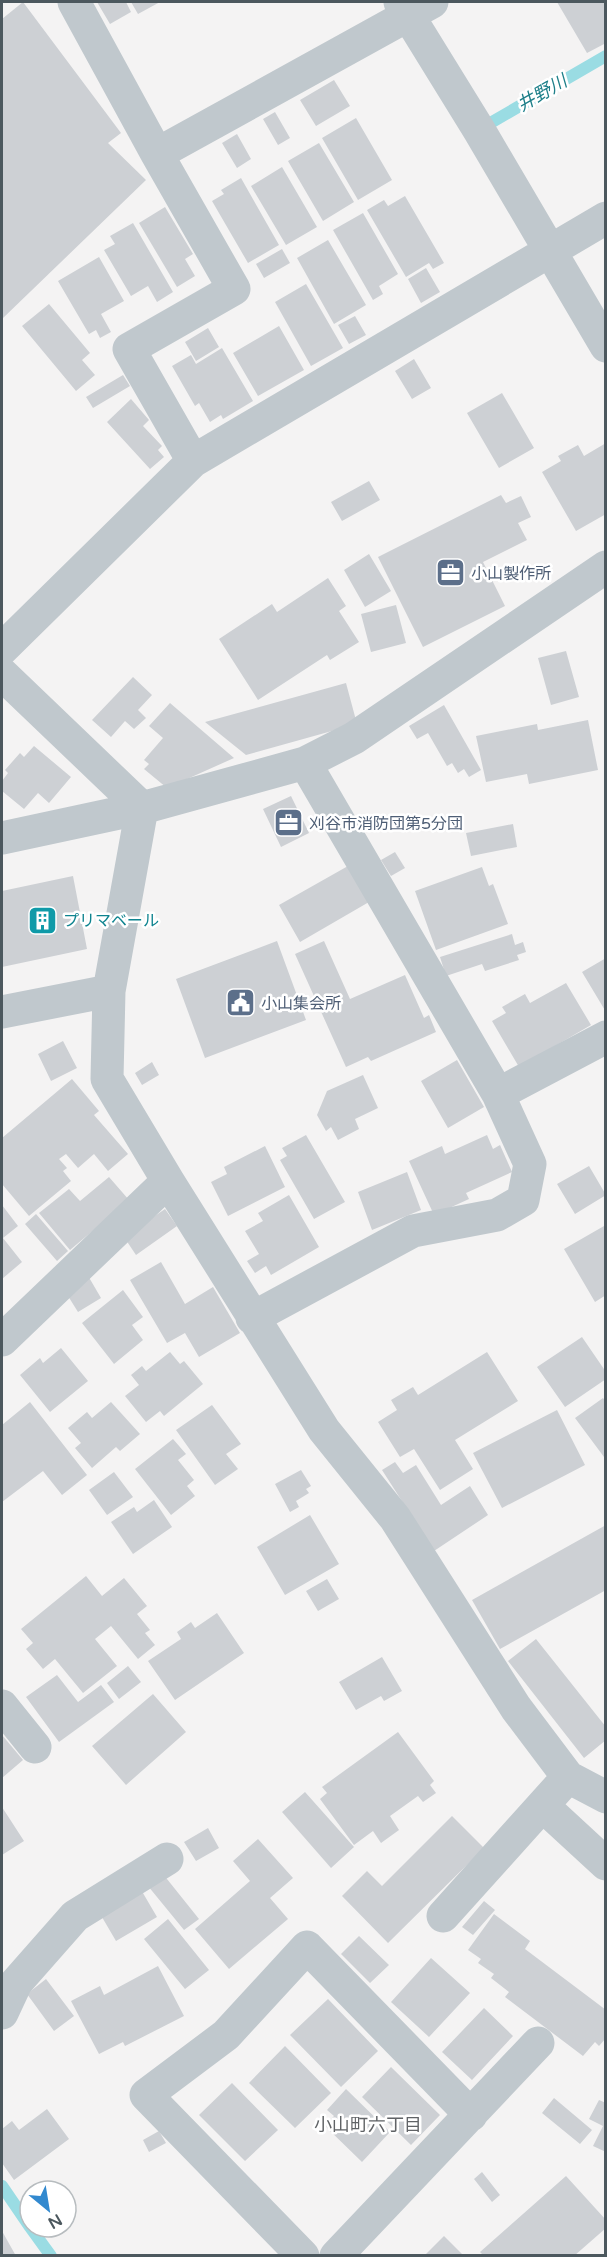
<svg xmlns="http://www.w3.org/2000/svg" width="607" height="2257" viewBox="0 0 607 2257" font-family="'Varela Round','Noto Sans JP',sans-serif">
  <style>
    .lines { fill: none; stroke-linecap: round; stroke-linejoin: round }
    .stream { stroke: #9adce3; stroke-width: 12 }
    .building { fill: #cdd0d4 }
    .minor { stroke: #c0c8cd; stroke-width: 33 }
    .labels { text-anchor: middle; stroke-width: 5; stroke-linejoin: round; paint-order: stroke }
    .service-label { font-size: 16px; fill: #4e5e75; stroke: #fff; text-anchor: start }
    .culture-label { font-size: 16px; fill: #0d838f; stroke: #fff; text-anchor: start }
    .water-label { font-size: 18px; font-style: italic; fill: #1d7f89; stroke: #fff }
    .neighbourhood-label { font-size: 18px; fill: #606366; stroke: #fff }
  </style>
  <rect width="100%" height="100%" fill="#f4f3f3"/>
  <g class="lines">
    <path class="stream" d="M480,129L606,56
      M2,2186L30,2227
      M30,2227L51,2256"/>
  </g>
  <path class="building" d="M23,2L121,133L108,143L146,180L2,319V19Z
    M97,2H126L131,12L110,24Z
    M131,2H160L138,14Z
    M557,2H606V43L587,53Z
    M334,80L350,106L316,126L300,100Z
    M275,112L290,138L278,145L263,119Z
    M356,118L392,180L358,200L322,138Z
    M237,134L251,159L237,168L222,143Z
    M319,143L354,202L323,221L288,161Z
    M282,167L317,227L286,245L251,186Z
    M241,178L279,245L248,263L212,201L224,194L221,190Z
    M405,196L444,263L433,269L429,263L406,277L367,210L384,200L388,206Z
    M165,207L193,254L185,259L195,276L177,287L139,223Z
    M363,213L398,274L379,286L383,294L373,300L333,230Z
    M133,223L173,292L157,302L148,286L131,296L104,250L115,244L110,236Z
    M328,240L366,305L334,324L297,258Z
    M282,249L290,263L264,278L256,264Z
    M99,257L124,301L101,314L111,332L100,338L96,330L89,334L58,281Z
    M426,268L440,292L421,303L408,279Z
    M306,284L343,348L311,366L275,302Z
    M49,304L90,353L82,360L95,375L76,391L22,326Z
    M355,316L366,335L349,344L338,325Z
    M279,326L304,370L258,396L233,353Z
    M208,328L219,347L196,361L185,342Z
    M222,348L253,401L223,419L221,415L210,422L199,403L195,406L172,366L191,355L196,364Z
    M414,359L431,388L412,399L395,371Z
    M123,375L130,386L93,408L86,397Z
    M502,393L534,448L499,468L467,413Z
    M131,399L149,420L143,426L162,446L158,450L164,457L150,469L107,422Z
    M606,443V514L576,531L542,472L561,461L558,456L578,445L584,456Z
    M369,481L380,500L342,521L331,502Z
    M501,495L506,503L521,496L531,517L518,523L527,540L483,562L505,606L423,647L378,557Z
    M369,554L391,591L365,607L344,570Z
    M328,578L346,606L339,611L359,642L330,660L327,655L258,700L219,639L272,604L277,612Z
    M396,605L406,643L371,652L361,614Z
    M566,651L579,697L551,705L538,658Z
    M133,677L152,695L138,710L146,718L134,729L125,721L111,737L92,720Z
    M346,683L357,724L246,755L205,722Z
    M170,703L234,758L167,788L144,769L149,764L144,760L163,738L149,726Z
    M444,705L481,770L469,777L464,769L458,773L452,763L447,766L428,733L417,739L409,726Z
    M588,720L598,770L529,784L527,774L486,782L476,736L537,724L538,730Z
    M34,746L71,777L49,803L38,793L24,809L2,791V781L8,773L5,770L20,753L24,757Z
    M291,796L309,833L281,847L263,809Z
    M513,824L517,847L471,856L466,833Z
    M395,852L405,868L391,876L381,860Z
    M348,866L369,902L300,942L279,905Z
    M482,867L489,886L493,884L508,924L436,950L415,891Z
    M73,876L87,949L2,967V891Z
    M512,934L515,945L523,942L526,952L517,955L519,960L485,971L482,964L446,976L440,957Z
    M277,941L306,1020L205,1058L176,979Z
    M324,941L350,999L405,975L424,1018L429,1015L436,1032L371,1061L368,1057L346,1067L295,954Z
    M606,958V1012L582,972Z
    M566,983L591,1025L519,1067L492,1021L506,1013L502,1007L525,994L530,1003Z
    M63,1041L77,1068L51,1081L38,1054Z
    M457,1060L484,1107L448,1128L421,1081Z
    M152,1062L159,1075L142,1085L135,1073Z
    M363,1075L378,1108L355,1119L359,1129L338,1140L331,1127L326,1131L317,1115L327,1091Z
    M72,1079L99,1111L94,1115L128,1154L108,1171L94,1154L78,1168L66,1154L59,1159L67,1168L63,1171L71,1181L29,1216L2,1184V1138Z
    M306,1135L345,1202L314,1219L280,1160L287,1156L282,1148Z
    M487,1135L493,1149L500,1145L512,1172L466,1193L469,1199L434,1215L409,1161L442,1146L445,1154Z
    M265,1146L285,1187L228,1216L211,1182L227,1174L224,1167Z
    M589,1166L606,1195L575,1214L557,1184Z
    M407,1172L421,1210L372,1230L358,1192Z
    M109,1177L129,1200L70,1250L39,1213L69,1189L80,1201Z
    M289,1195L319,1247L271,1275L266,1266L255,1273L247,1261L259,1254L245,1231L263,1221L258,1213Z
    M2,1205L18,1226L3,1238L22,1262L2,1279Z
    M165,1209L177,1226L136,1255L124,1237Z
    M36,1214L68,1251L57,1261L25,1224Z
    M604,1226L606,1229V1295L595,1302L564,1249Z
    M161,1262L185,1304L213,1287L240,1333L199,1357L185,1333L167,1343L130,1280Z
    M87,1274L101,1298L78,1312L63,1288Z
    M123,1290L143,1317L132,1325L143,1340L114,1364L82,1323Z
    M582,1337L606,1372V1379L565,1407L537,1367Z
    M61,1348L88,1381L50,1412L20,1375L40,1358L43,1363Z
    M170,1352L180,1364L184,1361L203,1384L164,1416L160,1411L146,1422L125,1396L139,1385L131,1375L142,1366L146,1371Z
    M487,1352L518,1401L455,1440L473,1469L440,1490L414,1449L400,1457L378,1422L397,1410L391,1400L413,1387L418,1395Z
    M603,1398L606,1402V1455L604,1457L575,1418Z
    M30,1402L87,1475L62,1495L43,1471L2,1502V1425Z
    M111,1402L140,1434L120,1451L116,1447L92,1468L75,1448L81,1443L68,1428L87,1412L92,1418Z
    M212,1405L241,1444L226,1454L238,1469L215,1485L176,1430Z
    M557,1410L585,1465L502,1508L473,1453Z
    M173,1439L186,1454L178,1460L194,1480L187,1486L195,1496L171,1515L135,1469Z
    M395,1462L403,1473L416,1465L441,1505L470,1486L488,1515L434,1551L382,1470Z
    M301,1470L311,1486L306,1489L309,1493L296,1501L299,1507L290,1512L275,1484Z
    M114,1472L133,1497L107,1515L89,1490Z
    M154,1500L172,1527L133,1554L111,1522L134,1507L137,1512Z
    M310,1515L339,1564L285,1595L257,1547Z
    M606,1525V1590L500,1649L472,1600Z
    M86,1576L102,1596L124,1578L147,1606L137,1614L150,1630L145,1633L155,1645L138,1659L111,1626L95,1639L117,1666L83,1693L55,1659L43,1669L26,1649L33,1643L21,1629Z
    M327,1579L339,1599L318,1611L306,1591Z
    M217,1613L244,1653L175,1700L148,1661L181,1639L177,1632L191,1622L195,1628Z
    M536,1639L606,1727V1740L584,1758L508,1661Z
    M382,1657L402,1691L384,1701L381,1696L356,1710L339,1682Z
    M128,1666L141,1682L119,1699L107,1683Z
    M57,1675L78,1702L101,1685L114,1702L59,1742L26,1697Z
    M153,1694L186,1732L126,1785L92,1746Z
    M398,1732L434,1781L430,1785L436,1793L423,1802L418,1796L390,1816L399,1830L381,1843L373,1831L354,1845L320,1799L327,1793L322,1787Z
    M2,1735L23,1760L2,1778Z
    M305,1792L354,1847L331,1868L282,1812Z
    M2,1807L24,1841L2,1855Z
    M452,1816L484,1848L388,1943L342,1896L367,1871L382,1886Z
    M208,1828L219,1848L196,1861L184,1842Z
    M258,1839L293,1878L270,1898L288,1919L229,1969L195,1929L250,1881L233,1861Z
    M163,1874L199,1919L184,1930L148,1886Z
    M140,1888L157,1917L116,1941L99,1912Z
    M484,1901L495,1910L473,1935L462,1927Z
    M494,1914L530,1941L525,1949L606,2010V2038L599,2046L595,2042L583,2056L505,1997L509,1992L491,1978L494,1974L478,1963L481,1959L468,1950Z
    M168,1919L209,1970L185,1989L144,1939Z
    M359,1936L389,1965L370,1983L341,1954Z
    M431,1958L470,1993L429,2037L391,2002Z
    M158,1966L184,2016L125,2046L123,2042L99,2054L71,2001L100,1986L104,1995Z
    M46,1979L74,2016L54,2031L27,1994Z
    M328,1999L378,2051L341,2087L290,2035Z
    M484,2008L513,2036L472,2080L442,2052Z
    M285,2046L331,2093L295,2128L249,2083Z
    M391,2067L440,2115L411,2145L362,2097Z
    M232,2083L278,2130L245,2161L199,2115Z
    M346,2089L390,2132L362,2162L325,2126L334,2116L327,2110Z
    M554,2098L592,2130L580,2144L542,2113Z
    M599,2100L606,2103V2152L593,2146L603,2126L589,2119Z
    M47,2109L69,2139L14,2180L2,2163V2129L12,2121L19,2130Z
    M159,2131L166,2143L149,2152L143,2140Z
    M482,2172L500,2195L492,2202L474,2179Z
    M566,2176L606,2220V2228L574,2256H484L480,2252Z
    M2,2231L16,2256H2Z
    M444,2236L464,2256H424Z"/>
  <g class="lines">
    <path class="minor" d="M74,2L157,154L432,2
      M400,2L479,130L606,346
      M157,154L234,289L129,349L193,461
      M2,649L193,461L606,218
      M2,674L142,808
      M305,763L498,1094L606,1037
      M142,808L109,991L107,1079L168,1181L324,1430L395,1518L516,1708L568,1777L606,1797
      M2,838L142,808L305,763L354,738L606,567
      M2,1012L109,991
      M252,1318L413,1231L497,1215L523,1200L530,1164L498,1094
      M2,1340L168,1181
      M2,1706L35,1747
      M543,1806L606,1864
      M443,1916L568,1777
      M2,2013L16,1983L75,1916L167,1859
      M303,2256L146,2095L226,2035L307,1947L471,2115
      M336,2256L538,2043"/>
  </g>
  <defs>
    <symbol id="office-square" viewBox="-11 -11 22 22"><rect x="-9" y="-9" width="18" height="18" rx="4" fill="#5c6f8a" stroke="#fff"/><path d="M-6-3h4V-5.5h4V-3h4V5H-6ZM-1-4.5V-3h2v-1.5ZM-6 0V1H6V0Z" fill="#fff"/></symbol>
    <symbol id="building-square" viewBox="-11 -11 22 22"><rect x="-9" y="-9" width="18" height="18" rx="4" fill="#0f9aa8" stroke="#fff"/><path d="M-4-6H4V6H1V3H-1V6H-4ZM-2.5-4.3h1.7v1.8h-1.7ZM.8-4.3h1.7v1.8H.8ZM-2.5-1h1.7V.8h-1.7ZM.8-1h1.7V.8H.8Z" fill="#fff"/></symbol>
    <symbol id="civic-square" viewBox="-11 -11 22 22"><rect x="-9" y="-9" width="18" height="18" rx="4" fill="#5c6f8a" stroke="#fff"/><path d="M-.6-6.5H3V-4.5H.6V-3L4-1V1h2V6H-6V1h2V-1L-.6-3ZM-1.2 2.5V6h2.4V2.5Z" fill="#fff"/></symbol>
  </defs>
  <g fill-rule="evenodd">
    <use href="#office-square" x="434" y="556" width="33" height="33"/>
    <use href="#office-square" x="272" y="806" width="33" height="33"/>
    <use href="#building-square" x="26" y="904" width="33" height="33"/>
    <use href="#civic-square" x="224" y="986" width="33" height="33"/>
  </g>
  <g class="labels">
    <g class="service-label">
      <text x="471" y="579">小山製作所</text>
      <text x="309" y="829">刈谷市消防団第5分団</text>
      <text x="261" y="1009">小山集会所</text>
    </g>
    <g class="culture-label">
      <text x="63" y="926">プリマベール</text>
    </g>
    <g class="water-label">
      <text transform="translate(542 93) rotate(-30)" y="6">井野川</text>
    </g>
    <g class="neighbourhood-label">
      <text x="368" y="2131">小山町六丁目</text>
    </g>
  </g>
  <rect width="607" height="2257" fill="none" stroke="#4c585e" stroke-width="6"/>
  <g transform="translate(48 2209) rotate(150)"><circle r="28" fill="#ffffff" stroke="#b7bcbf" stroke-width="1.5"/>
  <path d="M0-4.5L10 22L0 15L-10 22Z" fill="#3289cf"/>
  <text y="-9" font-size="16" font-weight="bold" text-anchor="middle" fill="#4c585e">N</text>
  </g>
</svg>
